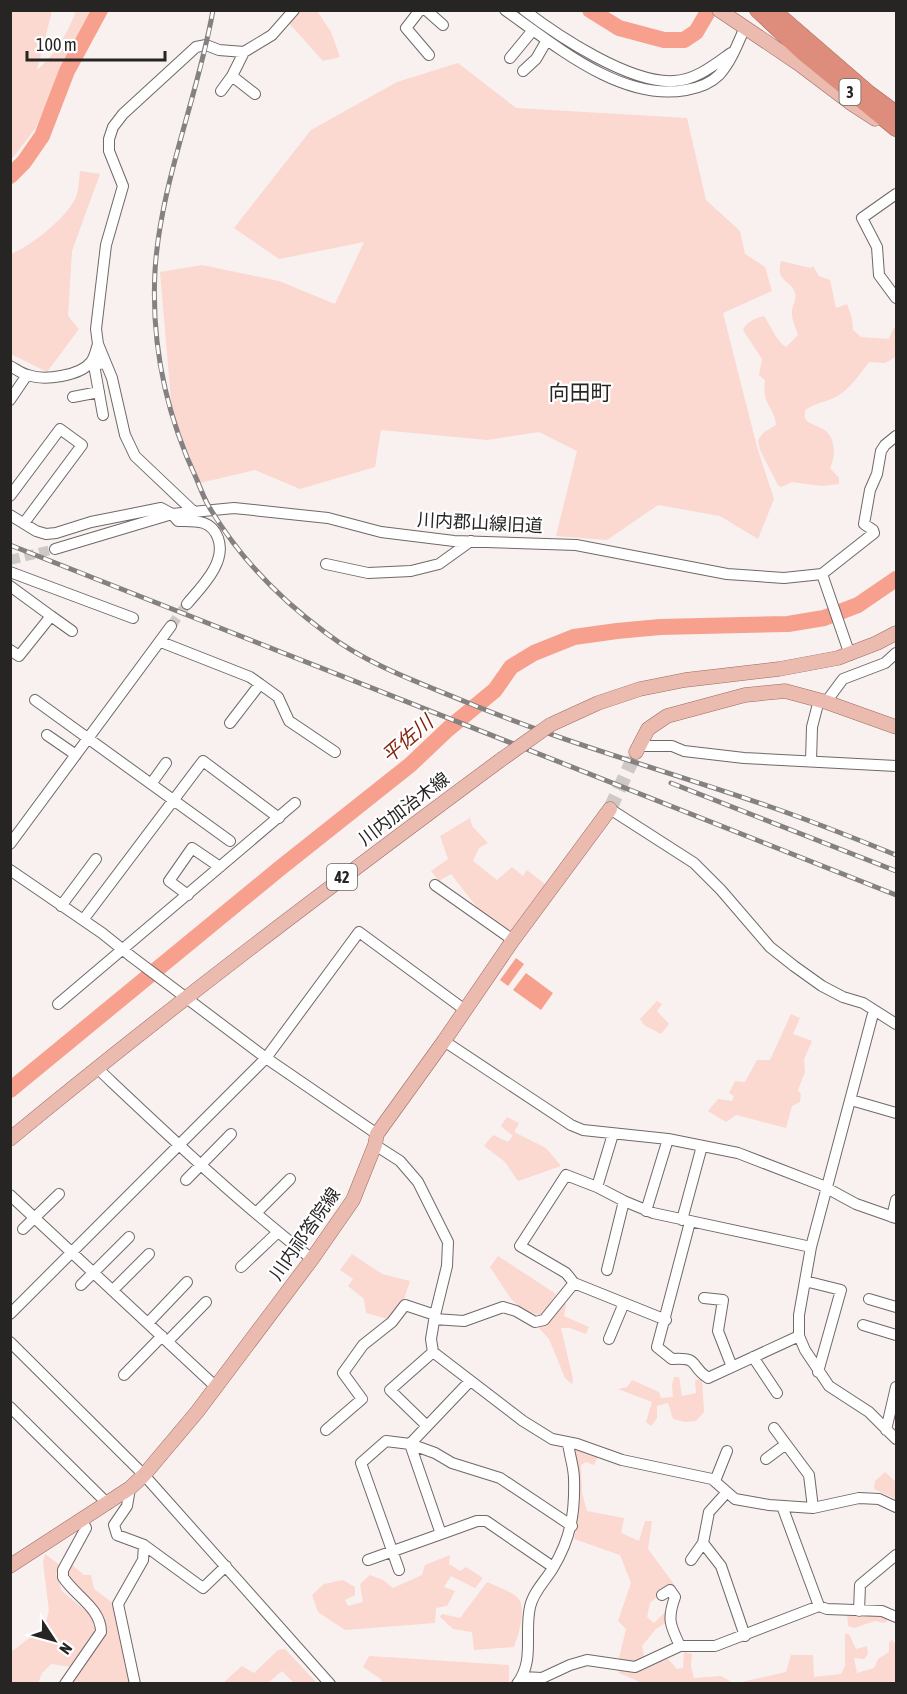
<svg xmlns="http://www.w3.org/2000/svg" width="907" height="1694" viewBox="0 0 907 1694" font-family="'Asap Condensed','Noto Sans JP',sans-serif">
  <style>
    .green { fill: #fbd8d0 }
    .water { fill: #f6a08d }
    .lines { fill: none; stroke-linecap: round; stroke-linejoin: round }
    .river { stroke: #f6a08d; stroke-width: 16 }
    .minor-tunnel { stroke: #cec8c7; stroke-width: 10; stroke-dasharray: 10 5; stroke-linecap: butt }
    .major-tunnel { stroke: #cec8c7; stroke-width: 14; stroke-dasharray: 14 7; stroke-linecap: butt }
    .minor-casing { stroke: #6f6968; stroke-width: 12 }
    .major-casing { stroke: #9e695d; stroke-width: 15 }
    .highway-casing { stroke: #9e695d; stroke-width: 16 }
    .minor { stroke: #fff; stroke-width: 10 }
    .major { stroke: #ebbbb0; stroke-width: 14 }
    .highway { stroke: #de8d7c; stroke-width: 15 }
    .rail-casing { stroke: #858180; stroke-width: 5 }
    .rail { stroke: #fff; stroke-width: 3; stroke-dasharray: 9; stroke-linecap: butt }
    .major-bridge-casing { stroke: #9e695d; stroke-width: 15; stroke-linecap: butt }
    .major-bridge { stroke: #ebbbb0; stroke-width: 14 }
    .labels { text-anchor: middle; stroke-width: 4.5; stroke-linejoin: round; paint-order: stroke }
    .shield { fill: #fff; stroke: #686666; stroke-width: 1.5 }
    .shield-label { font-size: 16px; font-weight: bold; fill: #272524 }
    .street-label { font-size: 18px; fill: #272524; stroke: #fff }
    .water-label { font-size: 20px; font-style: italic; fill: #85220f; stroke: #fff }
    .quarter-label { font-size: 21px; fill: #272524; stroke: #fff }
  </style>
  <rect width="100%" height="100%" fill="#f8f1f0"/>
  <path class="green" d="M11,10L52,11L37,70C56,54 67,34 76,11H91L35,129L11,160Z
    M301,11H317L331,32L340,57L323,61L289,23Z
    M458,63L516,108L687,118L706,200L740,231L745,254L765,267L772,291L723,313L757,447L774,499L758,539L720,516L658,505L607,540L556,536L577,451L539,432L487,440L381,430L375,467L300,489L255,470L200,483L172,412L160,272L202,265L279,281L335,304L364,242L279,259L234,228L311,130L397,82Z
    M80,171L100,174L72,251L68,316L79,329L47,372L11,354V254C31,246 65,219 75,199C79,192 79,179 80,171Z
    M781,261L811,268L813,266L819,276L830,280L836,308L847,304L852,318L853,330L861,337L889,339L893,329L896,326V357L885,363L869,362C860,374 849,390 836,397C825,402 815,403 805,410C805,415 804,416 806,420C810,424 818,426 823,429C836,437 836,456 830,468L839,478V484L822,486L792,482L781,487L778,485L760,450L758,440L764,432L776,425C775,407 761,405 765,380L759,375L762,359L743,330C747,321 756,318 764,316C771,326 776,341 786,347L798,335C796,328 791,318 792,312C792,305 797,300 795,293C790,278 775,283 781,261Z
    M470,818L472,826L488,843L479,848L473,861L497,880L512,867L523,876L527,870L546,885L510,933L479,910L451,874L439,881L431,871L448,859L440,836Z
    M657,1001L662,1004L657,1011L669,1024L661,1034L644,1025L640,1019Z
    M791,1014L800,1018L793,1034L812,1041L804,1059L805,1072L798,1090L801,1094L800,1102L792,1106L786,1128L736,1115L726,1122L708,1111L718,1099L732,1101L734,1096L729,1093L735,1081L745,1082L757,1060H770Z
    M507,1117L519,1123L514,1132L546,1148L561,1166L518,1181L505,1162L484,1146L493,1135L508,1142L513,1136L501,1126Z
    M352,1254L382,1274L410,1281L404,1299L388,1319L366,1313L364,1299L348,1286L353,1279L340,1270Z
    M498,1256L556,1294L546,1310L540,1315L525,1312L511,1299L490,1267Z
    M563,1303L566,1304L564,1316L589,1327L586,1334L570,1328H561L573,1379L572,1384L565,1378L549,1339L537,1326L556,1315Z
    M674,1377H679L682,1396L696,1393L695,1380L702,1379L704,1412L696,1421L685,1422L673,1419L668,1403L657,1406V1418L651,1426L646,1422L652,1402L618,1389L627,1387L632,1380L659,1392L661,1398L673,1397L672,1385Z
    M573,1446L598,1457L594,1465L586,1462L581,1465L582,1493L587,1511L624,1518L621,1533L639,1541L645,1521H652L648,1549L676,1587L674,1589L668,1587L650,1603L647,1617L654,1623L666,1611L667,1622L656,1629L642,1646L646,1666L668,1659L677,1669L683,1668L684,1652L692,1654L691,1666L694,1678L721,1676L733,1683H642L619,1673V1658L626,1629L618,1621L631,1583L620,1555L574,1539C580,1508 578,1478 573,1446Z
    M885,1472L896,1482V1499L874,1489L875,1481Z
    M45,1554L60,1565L56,1574L62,1591L93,1617L96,1627L94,1635L71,1667L51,1664L42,1673L38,1683L11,1684V1652L45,1626L49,1611L43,1562Z
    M450,1555L449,1564L460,1571L466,1567L483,1578L475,1588L451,1576L444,1587L455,1591L447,1606L436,1608L435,1623L345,1630L318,1612L312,1595L324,1584L343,1580L355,1587V1595L345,1600L348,1606L363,1602L360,1584L370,1575L383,1580L393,1588L422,1575L425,1565Z
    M72,1565L84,1575H91L94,1589L113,1603L121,1631L132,1683L81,1684L72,1680L101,1642L105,1632L68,1577L67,1570Z
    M487,1582C496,1586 510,1591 517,1597C528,1607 518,1636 514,1647L474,1650L472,1632L453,1629L440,1617L442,1614L460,1618Z
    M847,1614H881L888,1619L885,1623L875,1621L854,1628L848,1626Z
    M845,1634H849L856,1649L867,1646L868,1654L864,1659L854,1658L857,1673L874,1668L878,1659L889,1652V1642L892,1640L896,1645V1683H737L786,1672L791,1655H813L814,1677L841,1674L845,1666Z
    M285,1649L317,1683H294L282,1671L268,1683H223L242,1666L254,1673L278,1650Z
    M369,1656L509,1665V1683H380L382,1680L363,1667Z"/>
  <path class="water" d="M516,958L524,964L508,986L500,980Z
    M526,973L553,993L541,1010L513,990Z"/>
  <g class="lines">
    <path class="river" d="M590,10L619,28L664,40H684L696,32L709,10
      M10,176L24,162L42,136L67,71L100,10
      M10,1090L279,869L410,765L448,729L495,690L511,667L534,653L574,637L617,631L660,627L788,624L824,618L858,605L896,579"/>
    <path class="minor-tunnel" d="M10,560L55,549
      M171,626L187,604"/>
    <path class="major-tunnel" d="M610,809L636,752"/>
    <defs>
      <path id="minor" d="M420,10L406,28L429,55
        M426,10L443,25
        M505,10C555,45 621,102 686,90C698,88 710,84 719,75C731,62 738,43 745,27
        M524,10C558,36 630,84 674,81C696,80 714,65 731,53
        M510,58L533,30
        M523,71L536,59L547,40
        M232,76L255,94
        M221,91L232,76L244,52
        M896,194L862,218L877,247L879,275L896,298
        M103,363L94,365L103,415
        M10,366C16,369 22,374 28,375C44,381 80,376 91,362C95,357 96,350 98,344
        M73,397L99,392
        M10,400L27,375
        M10,496L60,429L82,445L24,523
        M194,512L135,456L125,435L112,378L98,344L96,329L106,245L123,186L109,151V139L113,127L123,114L196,47L206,45L219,50L244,52L272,35L294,10
        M10,515L36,531L46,534L56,533L91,522L161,508L172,514L178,521C195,521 211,519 218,538C227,562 202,586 187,604
        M55,549L172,514L234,508L328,518L381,532L454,541L576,545L727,574L784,578L822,574
        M326,564L368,573L411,571L439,564L471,541
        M10,572L133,618
        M822,574L874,533L873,530L864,524L870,490L877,474L881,451L885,445L896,436
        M822,574L850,655
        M10,586L51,616
        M161,642L250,677L260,684L230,723
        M10,650L19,656L51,616L72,631
        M260,684L278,697L289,721L335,752
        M35,700L230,841
        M826,702L843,679L885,663L896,653
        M47,735L76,755
        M639,746H672L684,751L744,758L896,766
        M811,761L812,727L819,700
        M151,784L166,763
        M610,809L694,863L721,890L770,947L794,966L822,986L843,997L863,1003L896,1024
        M10,844L171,626
        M10,870L102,933L132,957L266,1058L377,1134
        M435,885L513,940
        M188,895L169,881L192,848L220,867
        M61,906L96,859
        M83,920L203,761L279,818
        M58,1004L295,803
        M874,1010L811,1247L799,1315V1336L805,1350L829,1386L869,1412L896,1439
        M444,1041L571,1125L583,1130L668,1139L738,1153L821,1185L856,1204L896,1218
        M97,1068C166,1133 236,1200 312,1259
        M851,1100L896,1113
        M375,1145L400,1161L418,1182L448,1242L447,1266L435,1315L431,1339L433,1352L523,1421L552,1439L577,1444L622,1460L712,1479L735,1499L769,1505L813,1508L859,1498L879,1499L896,1507
        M186,1180L231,1134
        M597,1187L613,1134
        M10,1195L215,1386
        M646,1211L668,1139
        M256,1213L290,1179
        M892,1217L896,1200
        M682,1220L702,1146
        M690,1222L657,1347L672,1359C701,1357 689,1366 708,1378L799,1336
        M23,1229L59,1194
        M241,1267L278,1232
        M607,1270L624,1201
        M805,1281L841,1290L818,1372
        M81,1285L129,1237
        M113,1290L149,1254
        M704,1298L723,1300L718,1331L732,1367
        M869,1299L896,1307
        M10,1314L266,1058L359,932L465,1010
        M434,1319L464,1321L503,1307L516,1311L535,1322L544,1320L574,1283
        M666,1320L574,1283L566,1273L520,1246L566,1175L597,1187L624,1201L653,1213L811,1247
        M148,1323L187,1282
        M863,1325L896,1335
        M609,1339L624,1303
        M168,1341L206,1302
        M10,1342L144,1475L330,1684
        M753,1357L777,1393
        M124,1375L162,1336
        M470,1381L410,1444L435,1453L452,1463L500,1478L572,1526
        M10,1407L108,1504
        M427,1426L390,1390L433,1352
        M774,1428L809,1475L813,1508
        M326,1430L362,1399L343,1373L363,1345L392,1322L405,1305L435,1315
        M886,1430L896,1387
        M766,1459L786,1444
        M715,1481L727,1451
        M130,1488L127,1506L114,1525L117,1535L144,1545L203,1588L226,1566
        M782,1506L819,1606
        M441,1534L477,1521H486L553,1567
        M703,1543L721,1566L745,1636
        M368,1560L441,1534L410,1444L386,1441L361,1463L399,1570
        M691,1560L703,1543L709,1512L727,1492
        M662,1595L670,1590L675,1597C667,1619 670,1625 680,1646
        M859,1611L860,1585L896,1555
        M522,1677L542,1678L570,1665L587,1660L635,1667L680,1646H715L819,1606L827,1609L882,1611L896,1617
        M65,1684L101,1632C101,1608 75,1596 63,1577V1570L86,1528L82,1521
        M135,1684L118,1604L143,1560L144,1545
        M517,1684C535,1661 524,1634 530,1607C533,1592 546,1580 553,1568C571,1538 575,1513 574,1479C574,1467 569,1454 568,1442"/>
      <path id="major" d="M719,10L799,64L852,104L875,119
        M550,725L598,703L640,689L685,680L779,669L838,658L877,643L896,633
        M636,752L648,729L667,716L745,695L785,691L826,702L896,727
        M10,1139C171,1006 335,883 502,759
        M10,1566L130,1488L144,1475L197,1412L312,1259L353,1200L375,1145L377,1134L444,1041L513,940L610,809"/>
      <path id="highway" d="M757,10L804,54L896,129
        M773,10L869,93L896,113"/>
    </defs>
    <use href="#minor" class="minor-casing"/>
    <use href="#major" class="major-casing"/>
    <use href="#highway" class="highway-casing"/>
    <use href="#minor" class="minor"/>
    <use href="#major" class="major"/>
    <use href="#highway" class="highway"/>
    <defs>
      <path id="rail" d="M213,10C198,97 160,184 155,271C151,345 166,414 197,480C201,490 205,501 211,510C240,558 281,600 326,633C368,665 418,682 466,702C565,743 667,771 768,806C812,821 854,838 896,855
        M10,545L896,895
        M671,783L896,871"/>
    </defs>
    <use href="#rail" class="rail-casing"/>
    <use href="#rail" class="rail"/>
    <defs>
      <path id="major-bridge" d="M502,759L550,725"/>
    </defs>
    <use href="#major-bridge" class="major-bridge-casing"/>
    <use href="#major-bridge" class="major-bridge"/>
  </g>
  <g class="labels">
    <g class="shield">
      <rect x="839.5" y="79" width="21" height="26" rx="4.5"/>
      <rect x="327" y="864" width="30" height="26" rx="4.5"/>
    </g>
    <g class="shield-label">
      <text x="850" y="98">3</text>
      <text x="342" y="883">42</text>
    </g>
    <g class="street-label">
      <text transform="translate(480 523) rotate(3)" y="6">川内郡山線旧道</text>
      <text transform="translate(404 809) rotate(-37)" y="6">川内加治木線</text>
      <text transform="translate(305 1234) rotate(-55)" y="6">川内祁答院線</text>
    </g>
    <g class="water-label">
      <text transform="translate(407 739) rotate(-41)" y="7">平佐川</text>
    </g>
    <g class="quarter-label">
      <text x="580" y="400">向田町</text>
    </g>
  </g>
  <rect width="907" height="1694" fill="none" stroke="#272524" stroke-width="24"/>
  <g transform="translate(54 1640) rotate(126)" stroke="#ffffff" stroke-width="4.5" paint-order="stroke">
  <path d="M0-4.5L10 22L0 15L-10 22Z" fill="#272524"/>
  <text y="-9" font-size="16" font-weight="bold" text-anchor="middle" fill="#272524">N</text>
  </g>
  <path d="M27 51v9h138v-9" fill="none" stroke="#272524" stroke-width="3"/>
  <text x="36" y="51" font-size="18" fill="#272524" stroke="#ffffff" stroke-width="4.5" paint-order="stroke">100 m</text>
</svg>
